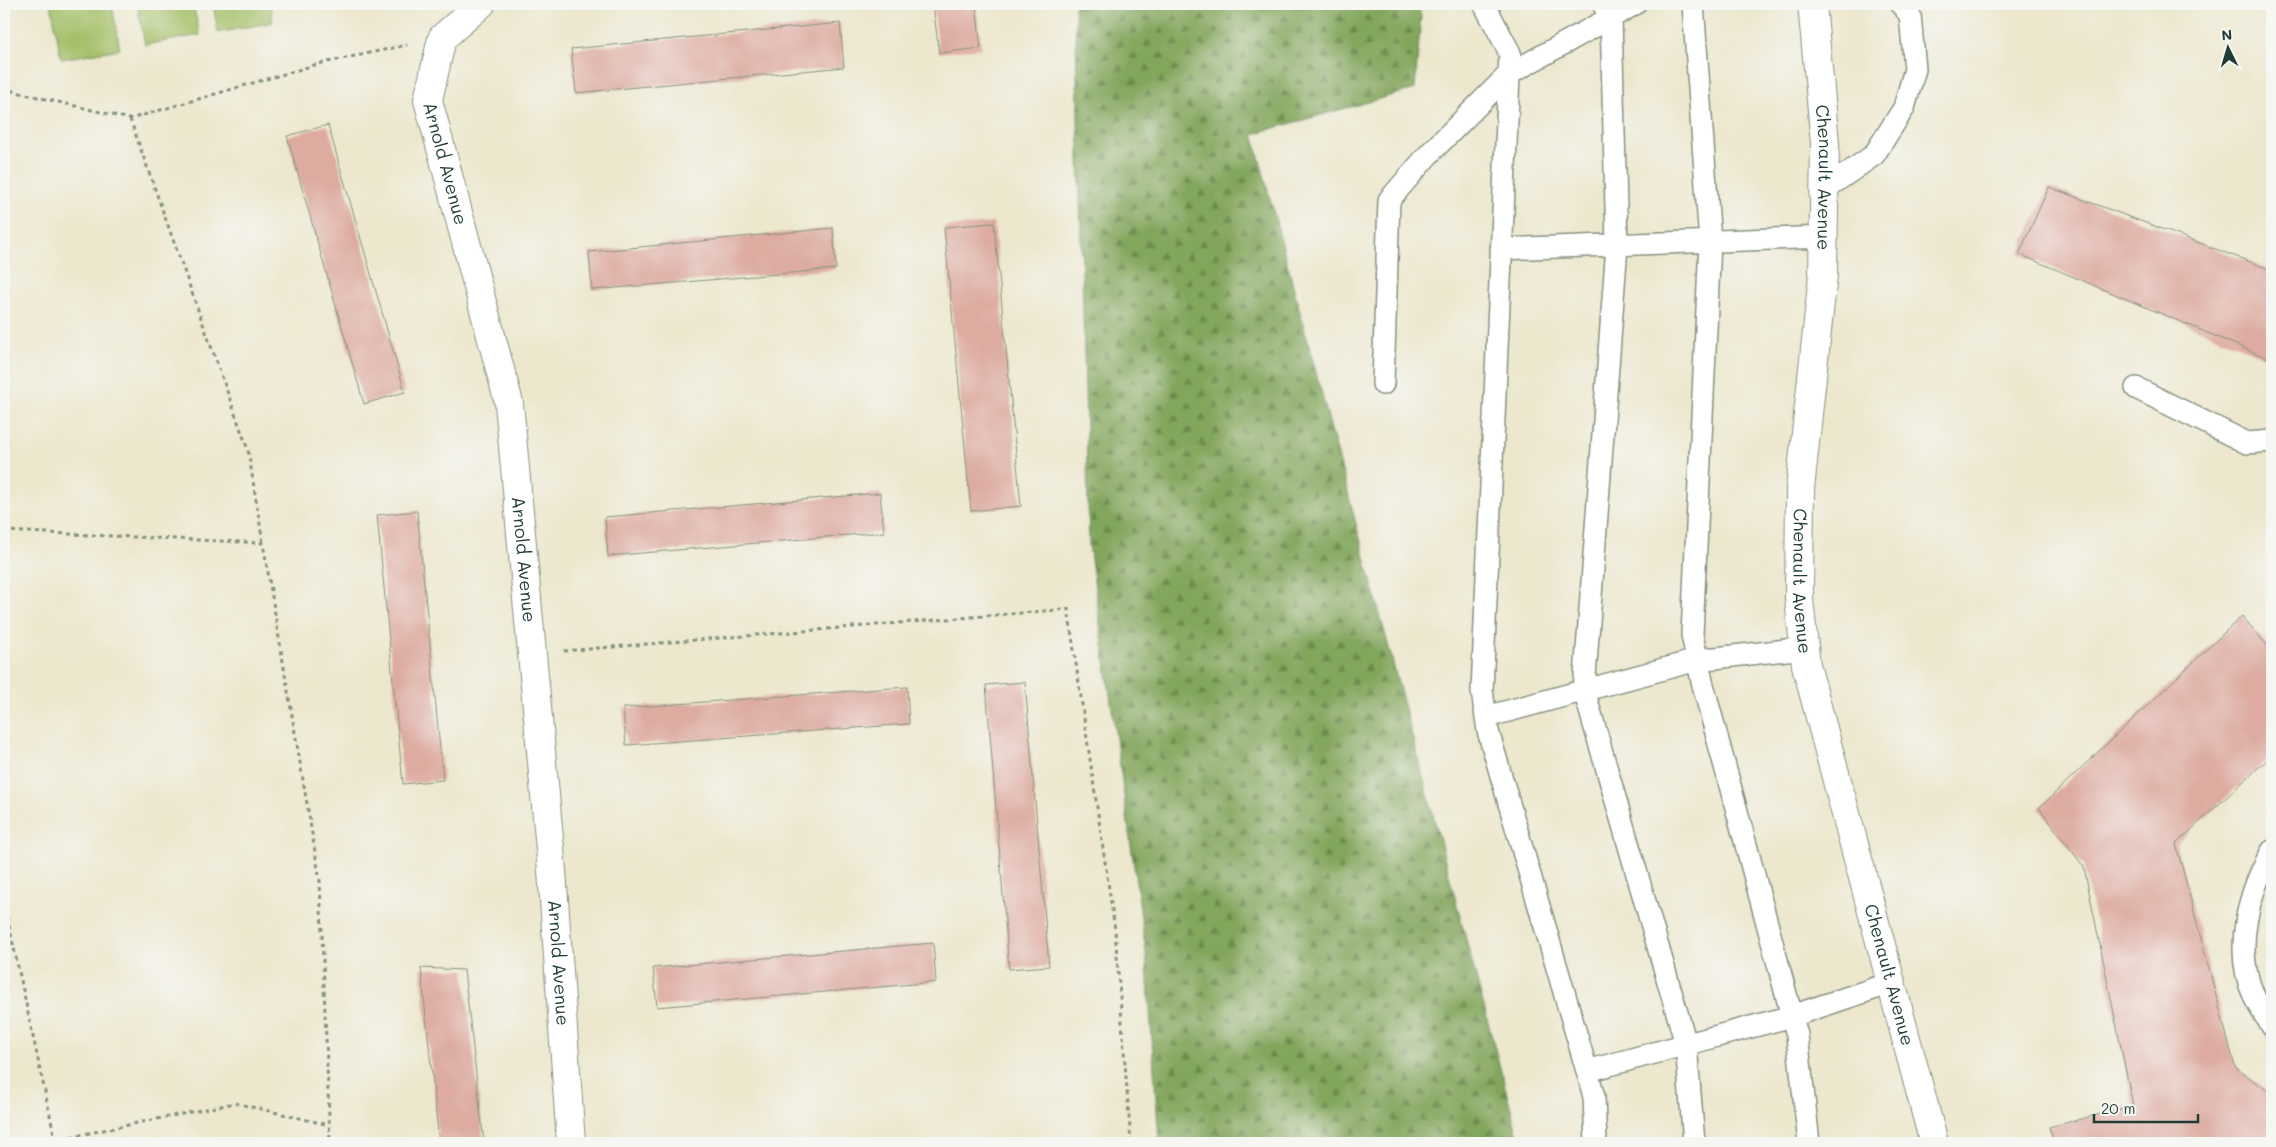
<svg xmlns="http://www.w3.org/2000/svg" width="2276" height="1147" viewBox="0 0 2276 1147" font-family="Mali,sans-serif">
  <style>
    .forest { fill: url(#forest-firs); stroke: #507248 }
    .pitch { fill: #a3bf66; stroke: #617e4d }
    .building { fill: #ddaba0 }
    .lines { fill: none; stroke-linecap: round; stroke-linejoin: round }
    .lane-casing { stroke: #869280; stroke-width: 24 }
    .street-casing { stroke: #869280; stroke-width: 30 }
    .path { stroke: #869280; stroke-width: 3; stroke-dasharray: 4 4; stroke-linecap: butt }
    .lane { stroke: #fff; stroke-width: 21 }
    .street { stroke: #fff; stroke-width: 28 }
    .labels { text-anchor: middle; stroke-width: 4; stroke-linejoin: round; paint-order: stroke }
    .street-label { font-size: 18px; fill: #1f3d34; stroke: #f6f6f2 }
  </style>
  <defs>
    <pattern id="forest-firs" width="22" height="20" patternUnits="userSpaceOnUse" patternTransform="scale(1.25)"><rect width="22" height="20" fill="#82a65b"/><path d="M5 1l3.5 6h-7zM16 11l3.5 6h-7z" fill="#6a884c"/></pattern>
  </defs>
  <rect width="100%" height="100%" fill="#f6f6f2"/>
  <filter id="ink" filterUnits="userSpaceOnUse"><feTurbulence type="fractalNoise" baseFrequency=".02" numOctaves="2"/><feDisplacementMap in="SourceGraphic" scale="10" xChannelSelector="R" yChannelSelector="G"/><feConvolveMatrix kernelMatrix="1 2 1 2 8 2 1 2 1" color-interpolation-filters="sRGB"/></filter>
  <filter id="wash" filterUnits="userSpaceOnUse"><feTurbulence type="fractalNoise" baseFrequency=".0096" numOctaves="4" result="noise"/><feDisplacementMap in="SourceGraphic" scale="20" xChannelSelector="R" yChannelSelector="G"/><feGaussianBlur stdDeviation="1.12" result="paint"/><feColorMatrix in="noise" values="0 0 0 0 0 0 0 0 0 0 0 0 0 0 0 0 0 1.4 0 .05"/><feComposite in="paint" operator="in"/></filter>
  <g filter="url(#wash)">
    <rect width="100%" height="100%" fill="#ece7cd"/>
    <path class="forest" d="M1075,4H1417L1421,16L1415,89L1253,134L1520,1143H1159L1146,953L1089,545Z"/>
    <path class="pitch" d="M51,4H112L120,49L61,59Z
      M137,4H193L200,35L145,45Z
      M213,4H270L273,22L218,33Z"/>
    <g id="blocks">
      <path class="building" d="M933,4H976L981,48L939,53Z
        M840,23L844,67L576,93L571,49Z
        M328,125L405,392L364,404L287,136Z
        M2049,187L2272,270V360L2019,254Z
        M994,223L1021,506L971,511L944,227Z
        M833,228L836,269L592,290L589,252Z
        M880,493L884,532L608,556L605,517Z
        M417,511L443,780L403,784L377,515Z
        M2242,616L2272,651V755L2176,844L2235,1067L2272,1094V1143H2054L2049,1127L2133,1106L2084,867L2039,808Z
        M1025,682L1049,966L1009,969L986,685Z
        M907,687L909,724L626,745L623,708Z
        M933,943L936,982L657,1007L653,968Z
        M421,968L464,970L484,1143H439Z"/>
    </g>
  </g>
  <g filter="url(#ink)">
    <use href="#blocks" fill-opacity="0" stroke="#869280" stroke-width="1"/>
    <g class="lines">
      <defs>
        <path id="lane" d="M1484,4L1510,53L1482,691L1488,731L1587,1071L1594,1097L1596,1143
          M1603,4L1611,17L1617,245L1584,690L1686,1044L1694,1143
          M1693,4L1710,242L1692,635L1702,681L1797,1035L1809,1143
          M1825,189L1874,155L1904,108L1915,69L1910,15L1901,4
          M1501,249L1824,237
          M1383,384L1389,200L1428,155L1509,74L1635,4
          M2136,388L2247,443L2272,441
          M1486,717L1697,660L1804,648
          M2272,851C2248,892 2233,950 2254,996C2258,1007 2266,1016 2272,1026
          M1587,1071L1792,1016L1891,983"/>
        <g id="street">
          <path id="s1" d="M481,4L442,38L428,100L509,403L552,871L571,1143"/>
          <path id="s2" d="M1812,4L1825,143L1823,275L1800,489L1799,599L1806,665L1934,1143"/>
        </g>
      </defs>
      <use href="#lane" class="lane-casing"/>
      <use href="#street" class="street-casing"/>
      <path class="path" d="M4,95L12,91L130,119L318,64L407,45
        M130,119L248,450L263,543
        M4,531L263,543L320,881L330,1143
        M564,651L1068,609L1115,930L1131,1143
        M4,902L56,1143
        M55,1140L235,1103L329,1125"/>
      <use href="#lane" class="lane"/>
      <use href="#street" class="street"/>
    </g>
  </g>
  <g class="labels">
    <g class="street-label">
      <text dy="6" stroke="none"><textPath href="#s1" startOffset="181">Arnold Avenue</textPath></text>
      <text dy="6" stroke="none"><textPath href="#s2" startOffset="174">Chenault Avenue</textPath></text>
      <text dy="6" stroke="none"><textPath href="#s1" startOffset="586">Arnold Avenue</textPath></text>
      <text dy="6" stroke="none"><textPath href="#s2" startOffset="579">Chenault Avenue</textPath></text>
      <text dy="6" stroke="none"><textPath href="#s1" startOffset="991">Arnold Avenue</textPath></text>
      <text dy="6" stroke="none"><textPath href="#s2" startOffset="984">Chenault Avenue</textPath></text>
    </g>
  </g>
  <rect width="2276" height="1147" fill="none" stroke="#f6f6f2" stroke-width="20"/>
  <g transform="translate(2228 48) rotate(355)" stroke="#f6f6f2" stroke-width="4" paint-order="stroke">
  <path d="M0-4L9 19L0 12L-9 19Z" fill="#1f3d34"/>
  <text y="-8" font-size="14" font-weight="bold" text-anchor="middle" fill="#1f3d34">N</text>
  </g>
  <path d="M2094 1114v8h104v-8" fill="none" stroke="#1f3d34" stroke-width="2.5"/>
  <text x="2101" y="1114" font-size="15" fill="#1f3d34" stroke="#f6f6f2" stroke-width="4" paint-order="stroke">20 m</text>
</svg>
